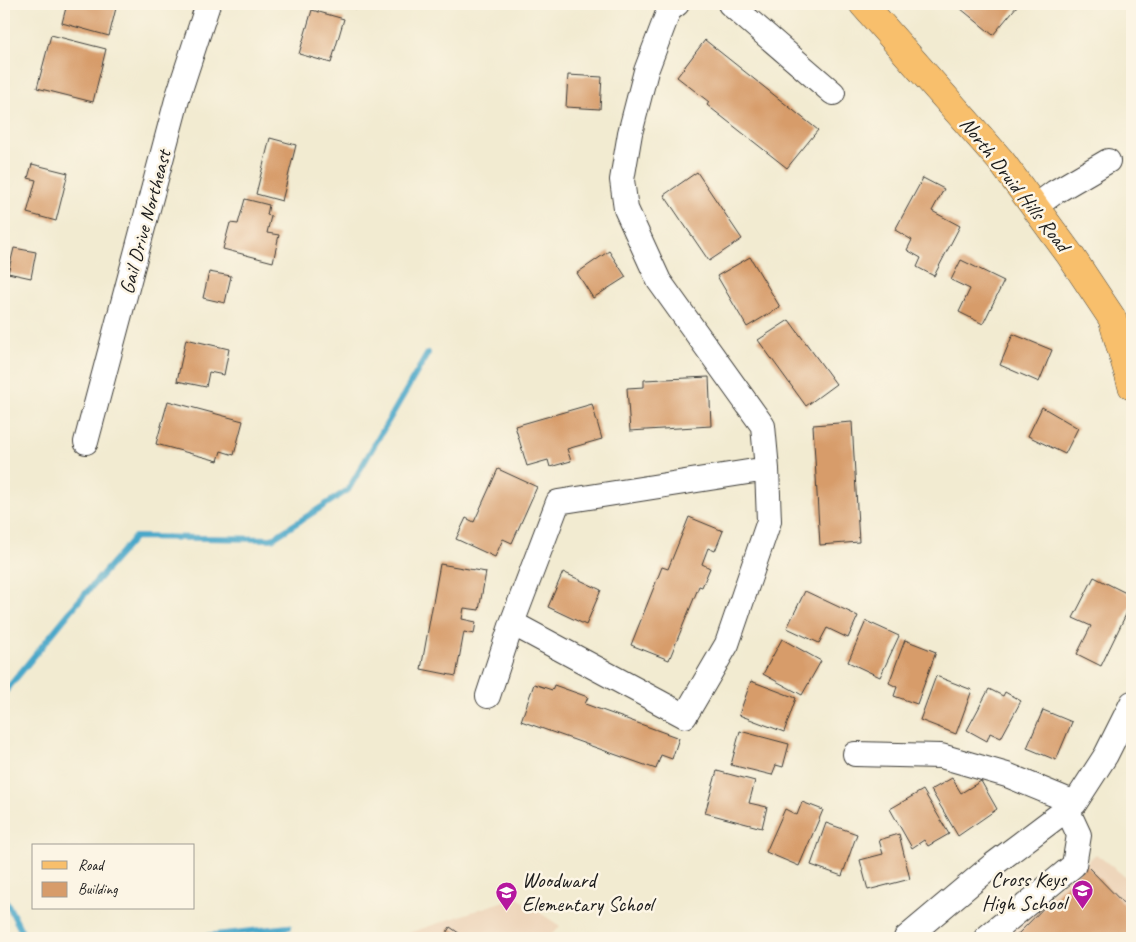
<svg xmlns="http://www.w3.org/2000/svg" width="1136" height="942" viewBox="0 0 1136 942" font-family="Caveat,sans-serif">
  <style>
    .built { fill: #eed6bb }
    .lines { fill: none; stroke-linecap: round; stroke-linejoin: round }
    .stream { stroke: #4aa7c9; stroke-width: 6 }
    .building { fill: #d79c6a }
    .minor-casing { stroke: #3c3b37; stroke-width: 26 }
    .major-casing { stroke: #3c3b37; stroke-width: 29 }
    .minor { stroke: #fff; stroke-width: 24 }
    .major { stroke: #f8bf6c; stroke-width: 28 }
    .labels { text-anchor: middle; stroke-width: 5; stroke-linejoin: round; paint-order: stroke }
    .street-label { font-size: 21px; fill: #1c1c1c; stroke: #fcf5e5 }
    .poi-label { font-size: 21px; fill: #1c1c1c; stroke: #fcf5e5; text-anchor: end }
  </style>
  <rect width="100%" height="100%" fill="#fcf5e5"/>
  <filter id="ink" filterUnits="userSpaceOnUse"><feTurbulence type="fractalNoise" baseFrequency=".02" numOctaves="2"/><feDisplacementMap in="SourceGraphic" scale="10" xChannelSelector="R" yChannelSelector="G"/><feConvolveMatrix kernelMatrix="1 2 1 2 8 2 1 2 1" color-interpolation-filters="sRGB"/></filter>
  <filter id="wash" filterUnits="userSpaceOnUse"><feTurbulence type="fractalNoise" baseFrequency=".0096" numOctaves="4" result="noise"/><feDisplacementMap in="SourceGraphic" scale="20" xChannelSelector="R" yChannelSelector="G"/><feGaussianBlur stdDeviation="1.12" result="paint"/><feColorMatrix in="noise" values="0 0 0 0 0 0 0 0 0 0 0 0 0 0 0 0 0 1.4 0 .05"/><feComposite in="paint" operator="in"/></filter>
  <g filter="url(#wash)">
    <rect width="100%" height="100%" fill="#f2ebd1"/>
    <path class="built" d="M1096,854L1132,882V938H999Z
      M516,897L560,926L548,938H394Z"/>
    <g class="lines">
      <path class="stream" d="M4,693L78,602L135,537L272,539L348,490L428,353
        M4,897L25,938
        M188,938L289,927"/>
    </g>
    <g id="blocks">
      <path class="building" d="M67,4H117L109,36L62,23Z
        M344,4H358L355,9Z
        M955,4H1014L1017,6L993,35Z
        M312,10L344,19L331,63L299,54Z
        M51,35L106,49L93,102L37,88Z
        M705,40L818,130L787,168L707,105L709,102L677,77Z
        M568,75L602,77L600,109L566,107Z
        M270,138L296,145L282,201L256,194Z
        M32,164L68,173L56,221L27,213L36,180L28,178Z
        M697,172L742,239L709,261L664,195Z
        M923,178L944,189L932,211L960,226L934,276L917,267L921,258L907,250L912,240L895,230Z
        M245,199L269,205L267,215L271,216L267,233L279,235L273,262L223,249L230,223L238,224Z
        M14,248L36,252L31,278L8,273Z
        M609,251L626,277L593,298L577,273Z
        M750,257L780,307L747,327L717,276Z
        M961,260L1004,281L983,324L959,312L970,289L951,280Z
        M209,272L231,276L225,303L203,298Z
        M789,320L836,384L806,406L758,340Z
        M1013,334L1052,350L1039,382L1000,365Z
        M186,339L229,349L224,375L209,372L206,387L177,381Z
        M709,377L711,426L630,431L627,388L644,387V380Z
        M168,401L243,421L234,455L221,451L218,461L156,444Z
        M592,404L602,439L567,449L571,461L550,467L548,460L527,466L515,426Z
        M1042,407L1078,428L1065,454L1028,436Z
        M852,422L859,542L820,545L813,425Z
        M498,469L537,487L512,543L503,539L495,557L456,539L466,518L474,522Z
        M689,517L723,531L715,551L708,548L702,564L710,568L702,587L699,586L669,660L631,645L662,567L668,569Z
        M440,564L486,572L479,610L464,608L462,619L476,622L474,634L464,632L456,676L421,669Z
        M563,572L601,590L586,625L548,607Z
        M1094,577L1132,596V602L1101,666L1077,654L1091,626L1073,618Z
        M805,591L858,616L848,638L827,628L819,643L787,628Z
        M866,621L899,636L880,677L848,662Z
        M782,639L821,661L802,695L763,674Z
        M905,640L936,652L917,704L894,696L897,687L889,683Z
        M936,676L972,690L956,734L920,720Z
        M751,681L796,698L784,732L739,715Z
        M534,684L552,690L554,685L588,697L585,704L679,738L672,759L661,755L656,769L521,721Z
        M989,689L1003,696L1005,692L1021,701L1001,738L990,733L987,741L967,730Z
        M1043,710L1072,722L1056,760L1027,748Z
        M740,731L789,744L783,767L776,765L772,775L731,765Z
        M717,771L755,781L749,803L767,807L762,828L705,813Z
        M952,778L961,793L981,781L997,809L958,836L931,790Z
        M923,790L949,834L928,846L924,840L912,848L890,809Z
        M802,802L823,810L799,866L766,852L785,809L797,815Z
        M826,823L857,834L842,876L811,865Z
        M899,834L910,879L868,890L860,860L883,854L879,840Z
        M1086,865L1132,912V938H1014Z
        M450,927L466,938H443Z"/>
    </g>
  </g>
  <g filter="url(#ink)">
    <use href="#blocks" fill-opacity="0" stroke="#3c3b37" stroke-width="1"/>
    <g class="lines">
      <defs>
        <path id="minor" d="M677,4L669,10L646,71L630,133L622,180L626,209L659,281L763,426L767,469
          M730,4L833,93
          M1036,206L1055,192L1108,161
          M86,442L178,96L208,4
          M767,469L769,521L727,644L685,716L512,623L558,502Z
          M488,696L512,623
          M855,754L941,756L1007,775L1075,803
          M906,938L994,864L1075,803L1106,755L1132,703
          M986,938L1074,865L1079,835L1067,809"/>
        <path id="major" d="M863,4L1001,161L1070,255L1112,318L1132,386"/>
      </defs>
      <use href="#minor" class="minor-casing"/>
      <use href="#major" class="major-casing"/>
      <use href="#minor" class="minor"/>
      <use href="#major" class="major"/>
    </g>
  </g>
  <defs>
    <symbol id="school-pin" viewBox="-11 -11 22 30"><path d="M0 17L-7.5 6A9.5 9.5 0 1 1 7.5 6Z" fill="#b5179e" stroke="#fcf5e5"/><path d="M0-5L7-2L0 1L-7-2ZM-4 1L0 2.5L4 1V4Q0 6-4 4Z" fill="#fff"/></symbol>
  </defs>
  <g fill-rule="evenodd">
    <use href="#school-pin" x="1070" y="878" width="25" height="34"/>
    <use href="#school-pin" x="494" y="880" width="25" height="34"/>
  </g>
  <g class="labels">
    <g class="street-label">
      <text transform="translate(1015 184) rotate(52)" y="7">North Druid Hills Road</text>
      <text transform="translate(145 222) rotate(-75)" y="7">Gail Drive Northeast</text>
    </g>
    <g class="poi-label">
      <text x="1066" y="886">Cross Keys<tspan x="1066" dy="24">High School</tspan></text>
      <text x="522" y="887" text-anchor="start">Woodward<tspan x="522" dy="24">Elementary School</tspan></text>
    </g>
  </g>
  <rect width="1136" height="942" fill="none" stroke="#fcf5e5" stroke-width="20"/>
  <rect x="32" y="844" width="162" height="65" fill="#fcf5e5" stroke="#a29e95"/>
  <rect x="42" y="861" width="25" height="8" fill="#f8bf6c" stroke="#a29e95"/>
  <text x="78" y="870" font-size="15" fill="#1c1c1c">Road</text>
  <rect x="42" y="882" width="25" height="15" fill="#d79c6a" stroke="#a29e95"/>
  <text x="78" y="894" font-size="15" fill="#1c1c1c">Building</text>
</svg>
